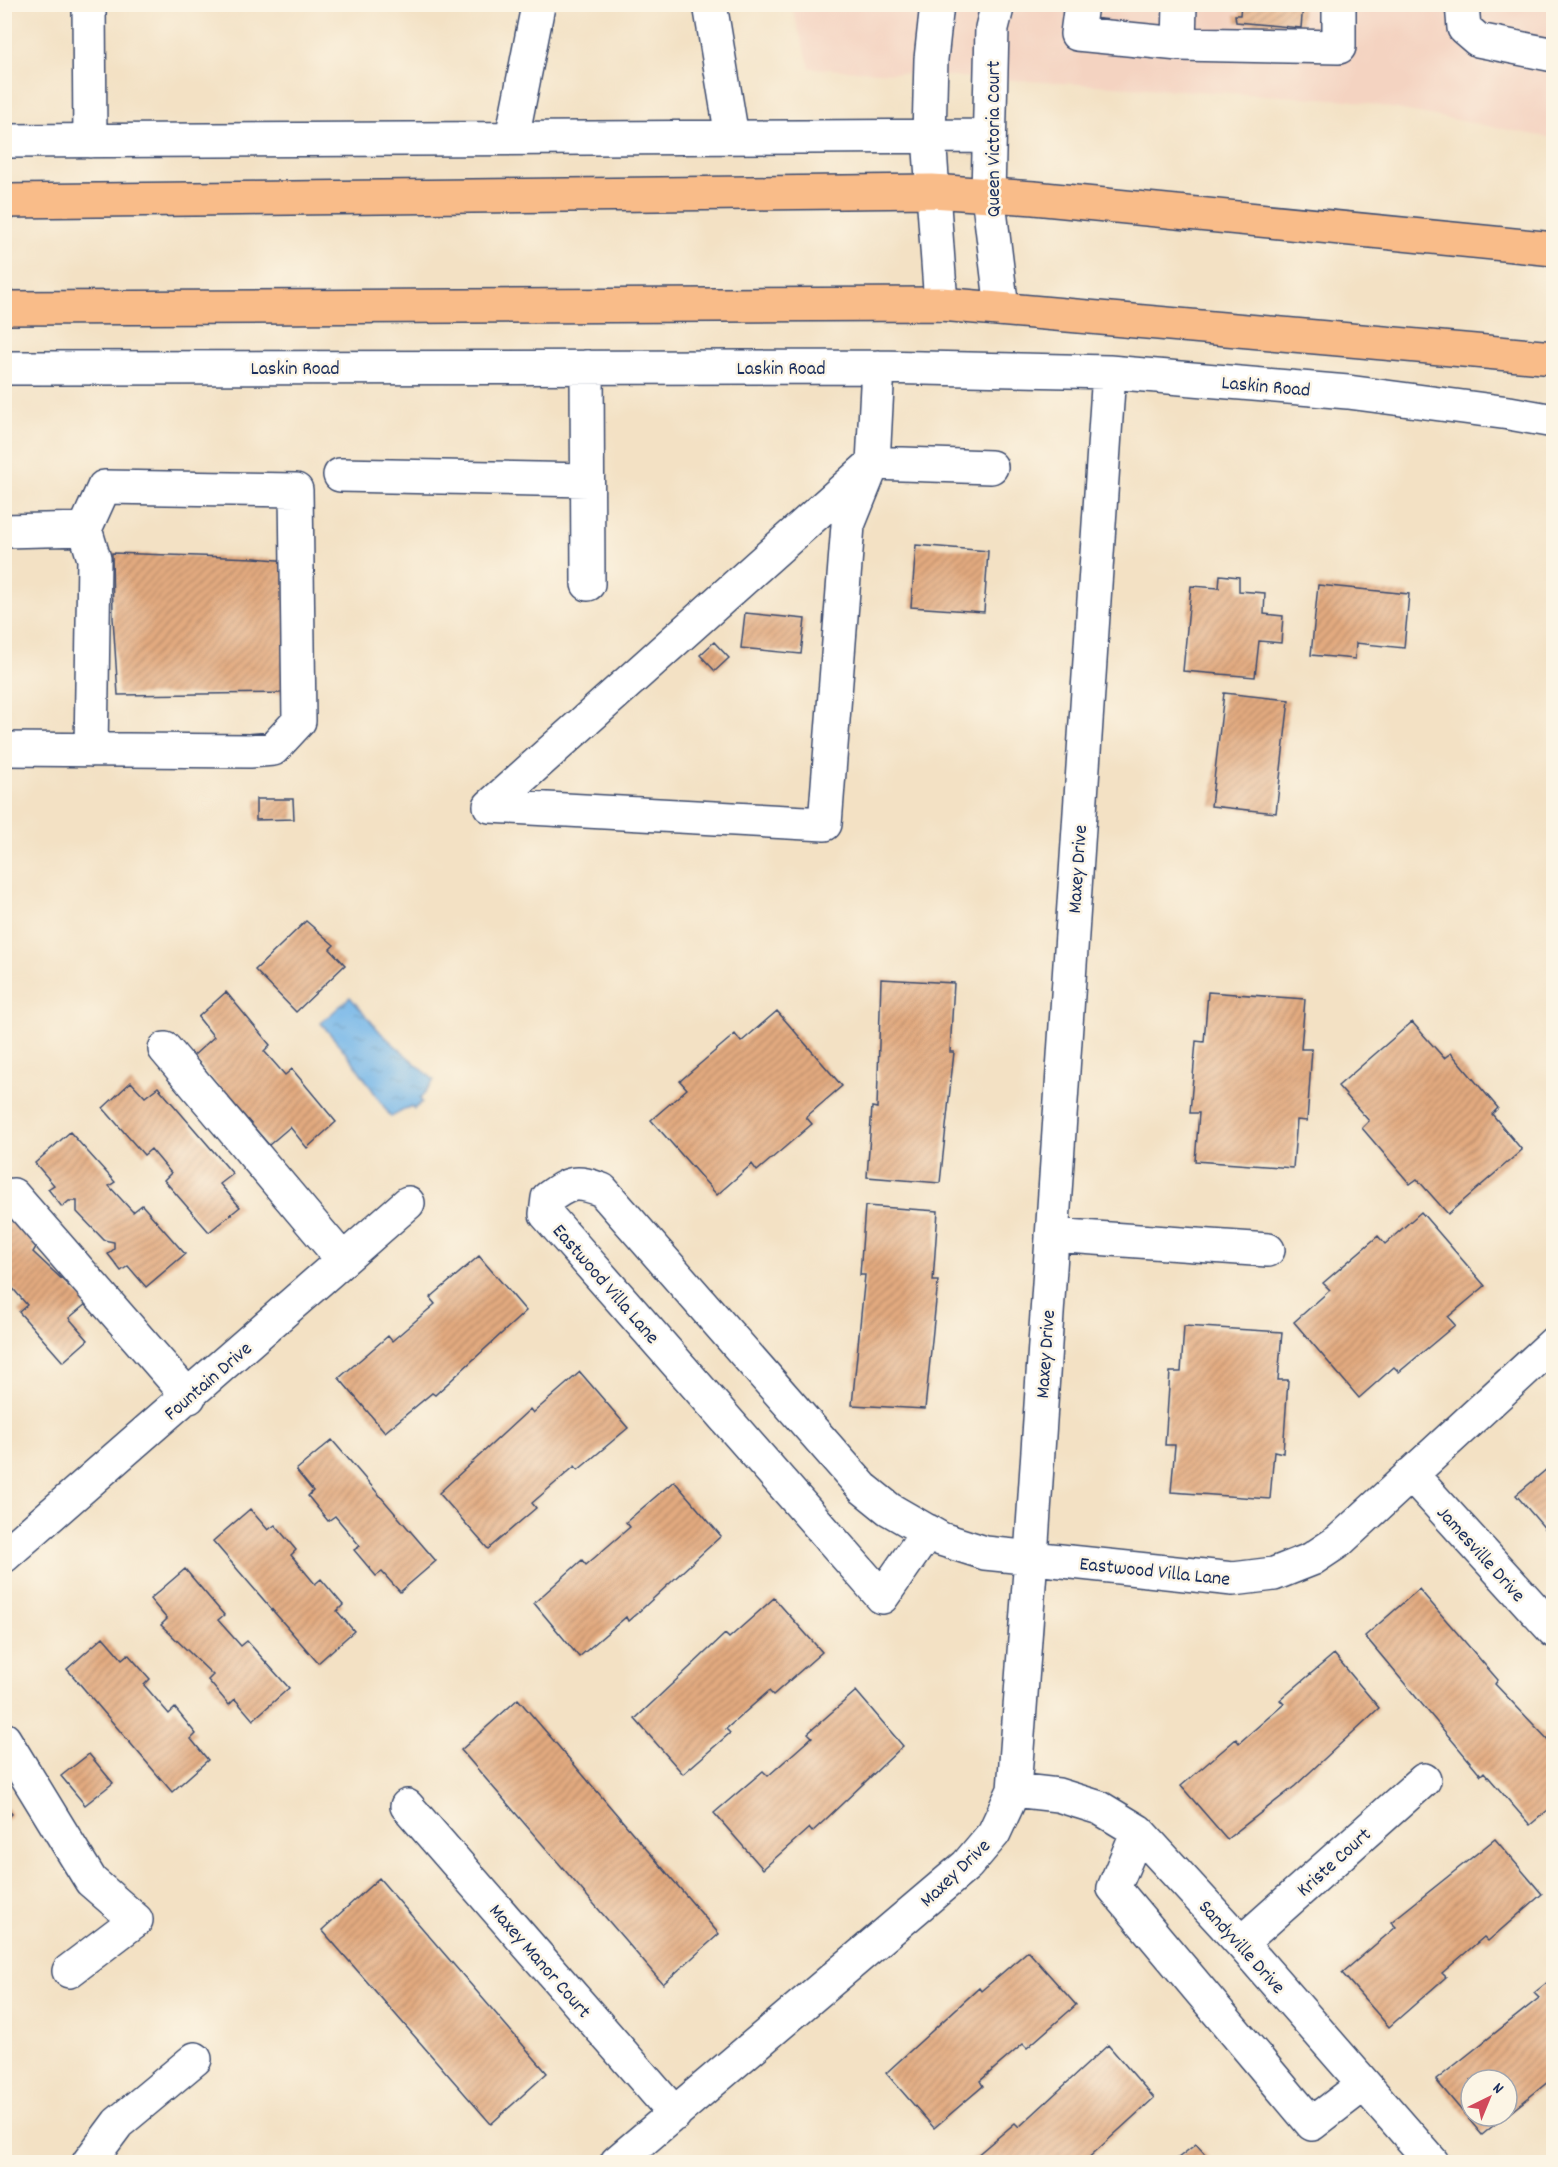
<svg xmlns="http://www.w3.org/2000/svg" width="1558" height="2167" viewBox="0 0 1558 2167" font-family="Dekko,sans-serif">
  <style>
    .built { fill: #f4d3c1 }
    .water { fill: url(#water-ripples); stroke: #4772a4; stroke-width: 1.5 }
    .building { fill: url(#building-hatch) }
    .lines { fill: none; stroke-linecap: round; stroke-linejoin: round }
    .minor-casing { stroke: #3b4a6d; stroke-width: 36 }
    .major-casing { stroke: #3b4a6d; stroke-width: 36 }
    .minor { stroke: #fff; stroke-width: 33 }
    .major { stroke: #f9bc89; stroke-width: 33 }
    .labels { text-anchor: middle; stroke-width: 5; stroke-linejoin: round; paint-order: stroke }
    .street-label { font-size: 20px; fill: #1b2f5e; stroke: #fcf5e5 }
  </style>
  <defs>
    <pattern id="water-ripples" width="26" height="14" patternUnits="userSpaceOnUse" patternTransform="scale(1.5)"><rect width="26" height="14" fill="#73b6e9"/><path d="M2 4q2-2 4 0t4 0M15 11q2-2 4 0t4 0" fill="none" stroke="#5e94c0"/></pattern>
    <pattern id="building-hatch" width="6" height="6" patternUnits="userSpaceOnUse" patternTransform="scale(1.5)"><rect width="6" height="6" fill="#e3aa7f"/><path d="M-1 1l2-2M0 6l6-6M5 7l2-2" fill="none" stroke="#b78b6b"/></pattern>
  </defs>
  <rect width="100%" height="100%" fill="#fcf5e5"/>
  <filter id="ink" filterUnits="userSpaceOnUse"><feTurbulence type="fractalNoise" baseFrequency=".0167" numOctaves="2"/><feDisplacementMap in="SourceGraphic" scale="12" xChannelSelector="R" yChannelSelector="G"/><feConvolveMatrix kernelMatrix="1 2 1 2 8 2 1 2 1" color-interpolation-filters="sRGB"/></filter>
  <filter id="wash" filterUnits="userSpaceOnUse"><feTurbulence type="fractalNoise" baseFrequency=".008" numOctaves="4" result="noise"/><feDisplacementMap in="SourceGraphic" scale="24" xChannelSelector="R" yChannelSelector="G"/><feGaussianBlur stdDeviation="1.35" result="paint"/><feColorMatrix in="noise" values="0 0 0 0 0 0 0 0 0 0 0 0 0 0 0 0 0 1.4 0 .05"/><feComposite in="paint" operator="in"/></filter>
  <g filter="url(#wash)">
    <rect width="100%" height="100%" fill="#f3e1c4"/>
    <path class="built" d="M791,5H1553V138L1349,100L810,68Z"/>
    <path class="water" d="M350,997L381,1033L434,1080L420,1099L422,1102L414,1109L411,1106L391,1117L352,1060L321,1023Z"/>
    <g id="blocks">
      <path class="building" d="M1241,4H1303L1301,28L1236,22L1235,15H1240Z
        M916,545L988,551L984,612L911,607Z
        M112,553L254,558L289,561L288,693L118,695L113,618Z
        M1220,575L1239,577V591L1265,593L1264,614L1283,616L1281,643L1259,641L1255,677L1183,671L1191,586L1219,588Z
        M1318,585L1409,594L1404,648L1356,643L1355,659L1311,655Z
        M745,613L805,619L801,654L741,648Z
        M714,642L729,658L715,671L700,655Z
        M1224,693L1289,700L1276,813L1211,806Z
        M256,799H293L294,819L256,820Z
        M306,921L334,945L330,949L345,965L296,1012L255,970Z
        M881,979L954,983L950,1052H954L940,1183L867,1177L872,1107L877,1108Z
        M226,992L270,1045L264,1051L285,1075L292,1069L336,1122L307,1148L290,1127L269,1145L193,1056L214,1037L198,1017Z
        M1208,992L1305,999L1301,1049H1312L1307,1121L1297,1120L1293,1168L1195,1161L1199,1113H1190L1196,1041L1204,1042Z
        M777,1011L842,1086L806,1117L812,1124L757,1171L752,1164L717,1195L651,1120L687,1089L680,1081L735,1034L741,1042Z
        M1412,1022L1444,1058L1451,1053L1498,1108L1492,1114L1522,1150L1448,1214L1417,1179L1410,1184L1362,1128L1369,1121L1338,1086Z
        M131,1082L145,1097L158,1087L233,1174L220,1184L240,1207L209,1232L164,1180L171,1173L151,1149L144,1155L103,1108Z
        M70,1132L115,1182L109,1186L133,1212L142,1205L185,1254L146,1287L128,1266L121,1271L108,1254L114,1249V1242L104,1240L77,1212V1201H69L62,1207L48,1189L54,1185L35,1163Z
        M865,1206L938,1211L933,1281H938L925,1409L852,1405L865,1275H860Z
        M1421,1212L1485,1286L1448,1317L1455,1325L1399,1372L1394,1367L1359,1398L1294,1322L1330,1290L1323,1283L1378,1236L1385,1244Z
        M13,1219L36,1247L33,1252L87,1303L69,1318L88,1340L63,1362L19,1312L27,1305L4,1278V1226Z
        M479,1256L526,1311L435,1395L432,1393L385,1432L339,1378L388,1336L392,1341L435,1304L430,1298Z
        M1184,1326L1282,1332L1278,1380H1288L1283,1453L1274,1451L1270,1499L1171,1492L1175,1445H1165L1170,1372H1181Z
        M580,1372L628,1428L578,1470L575,1466L532,1503L536,1508L488,1549L439,1493L530,1409L533,1413Z
        M332,1440L436,1561L400,1592L382,1572L376,1576L354,1550L360,1546L335,1516L328,1521L308,1496L313,1491L296,1470Z
        M1554,1463V1539L1516,1495Z
        M674,1481L721,1536L643,1608L628,1621L626,1617L579,1657L534,1603L582,1560L586,1565L630,1527L626,1522Z
        M250,1509L268,1530L275,1525L296,1550L291,1555L315,1584L321,1579L343,1605L337,1611L354,1631L318,1663L213,1541Z
        M185,1569L224,1615L218,1620L241,1646L247,1641L289,1688L253,1720L235,1699L229,1705L208,1680L213,1675L161,1625L167,1619L150,1599Z
        M1419,1589L1498,1680L1495,1684L1554,1746V1805L1530,1825L1484,1772L1481,1775L1365,1636Z
        M774,1598L822,1652L773,1695L769,1691L726,1729L730,1733L683,1774L635,1719L725,1634L729,1638Z
        M103,1637L122,1659L128,1654L150,1679L144,1685L169,1714L175,1708L196,1734L191,1739L208,1760L172,1792L67,1669Z
        M1334,1654L1379,1708L1295,1786L1227,1839L1181,1786L1236,1739L1239,1743L1284,1704L1280,1700Z
        M856,1691L903,1746L825,1820L812,1832L809,1828L763,1869L714,1813L763,1771L768,1776L812,1737L808,1733Z
        M518,1699L719,1934L663,1984L461,1750Z
        M89,1754L113,1783L85,1805L61,1776Z
        M5,1805L12,1814L5,1821Z
        M1495,1839L1542,1894L1488,1941L1484,1937L1442,1973L1446,1977L1389,2027L1342,1973L1396,1927L1391,1922Z
        M379,1878L547,2073L491,2124L322,1930Z
        M1028,1951L1076,2005L1027,2048L1023,2044L980,2081L983,2086L934,2128L886,2073L979,1988L981,1991Z
        M1554,1977V2077L1507,2115V2080H1471V2116H1505L1482,2135L1436,2080L1539,1998L1534,1993Z
        M1108,2045L1154,2098L1084,2162H969L1015,2123L1019,2127Z
        M1196,2144L1212,2162H1173Z"/>
    </g>
  </g>
  <g filter="url(#ink)">
    <use href="#blocks" fill-opacity="0" stroke="#3b4a6d" stroke-width="1.5"/>
    <g class="lines">
      <defs>
        <path id="minor" d="M89,4L90,141
          M710,4L732,137
          M937,4L931,59L929,136L941,304
          M998,4L992,28L988,194L1002,309
          M1081,4L1077,34L1179,44
          M1180,4L1179,44L1339,47V4
          M1462,4L1464,28L1478,40L1554,55
          M512,138L538,6
          M4,141L989,136
          M587,367L588,584
          M878,367L873,463L848,525L825,824L490,806L873,463L991,467
          M4,368L878,367L1109,372L1348,392L1509,413L1554,421
          M340,475L587,480
          M85,529L94,559L91,750
          M4,531L85,529L104,487L296,490L299,721L273,749L250,751L4,749
          M165,1049L343,1260
          M13,1195L189,1397
          M1052,1235L1268,1250
          M1411,1474L1554,1631
          M928,1531L882,1597L546,1214L548,1198C570,1182 576,1180 602,1190L863,1488L889,1509L941,1539L985,1553L1233,1579L1274,1574L1312,1559L1339,1541L1554,1343
          M4,1556L408,1203
          M4,1739L91,1881L136,1920L69,1971
          M1014,1790L1058,1795L1100,1808L1138,1831L1241,1943L1432,2162
          M407,1806L675,2114
          M1138,1831L1114,1888L1312,2124L1364,2084
          M1241,1943L1424,1780
          M89,2162L118,2123L195,2059
          M617,2162L967,1865L994,1833L1014,1790L1031,1557L1109,372"/>
        <path id="major" d="M4,201L932,191L1034,198L1554,249
          M4,308L941,304L1554,358"/>
      </defs>
      <use href="#minor" class="minor-casing"/>
      <use href="#major" class="major-casing"/>
      <use href="#minor" class="minor"/>
      <use href="#major" class="major"/>
    </g>
  </g>
  <g class="labels">
    <g class="street-label">
      <text transform="translate(992 139) rotate(-90)" y="7">Queen Victoria Court</text>
      <text x="295" y="374">Laskin Road</text>
      <text x="781" y="374">Laskin Road</text>
      <text transform="translate(1266 385) rotate(5)" y="7">Laskin Road</text>
      <text transform="translate(1076 869) rotate(-86)" y="7">Maxey Drive</text>
      <text transform="translate(607 1283) rotate(49)" y="7">Eastwood Villa Lane</text>
      <text transform="translate(1044 1354) rotate(-86)" y="7">Maxey Drive</text>
      <text transform="translate(207 1380) rotate(-41)" y="7">Fountain Drive</text>
      <text transform="translate(1482 1553) rotate(48)" y="7">Jamesville Drive</text>
      <text transform="translate(1155 1570) rotate(6)" y="7">Eastwood Villa Lane</text>
      <text transform="translate(1333 1861) rotate(-42)" y="7">Kriste Court</text>
      <text transform="translate(954 1872) rotate(-44)" y="7">Maxey Drive</text>
      <text transform="translate(1243 1946) rotate(48)" y="7">Sandyville Drive</text>
      <text transform="translate(541 1960) rotate(49)" y="7">Maxey Manor Court</text>
    </g>
  </g>
  <rect width="1558" height="2167" fill="none" stroke="#fcf5e5" stroke-width="24"/>
  <g transform="translate(1489 2098) rotate(43)"><circle r="28" fill="#fcf5e5" stroke="#a2a6af" stroke-width="1.5"/>
  <path d="M0-4.5L10 22L0 15L-10 22Z" fill="#d1495b"/>
  <text y="-9" font-size="16" font-weight="bold" text-anchor="middle" fill="#1b2f5e">N</text>
  </g>
</svg>
